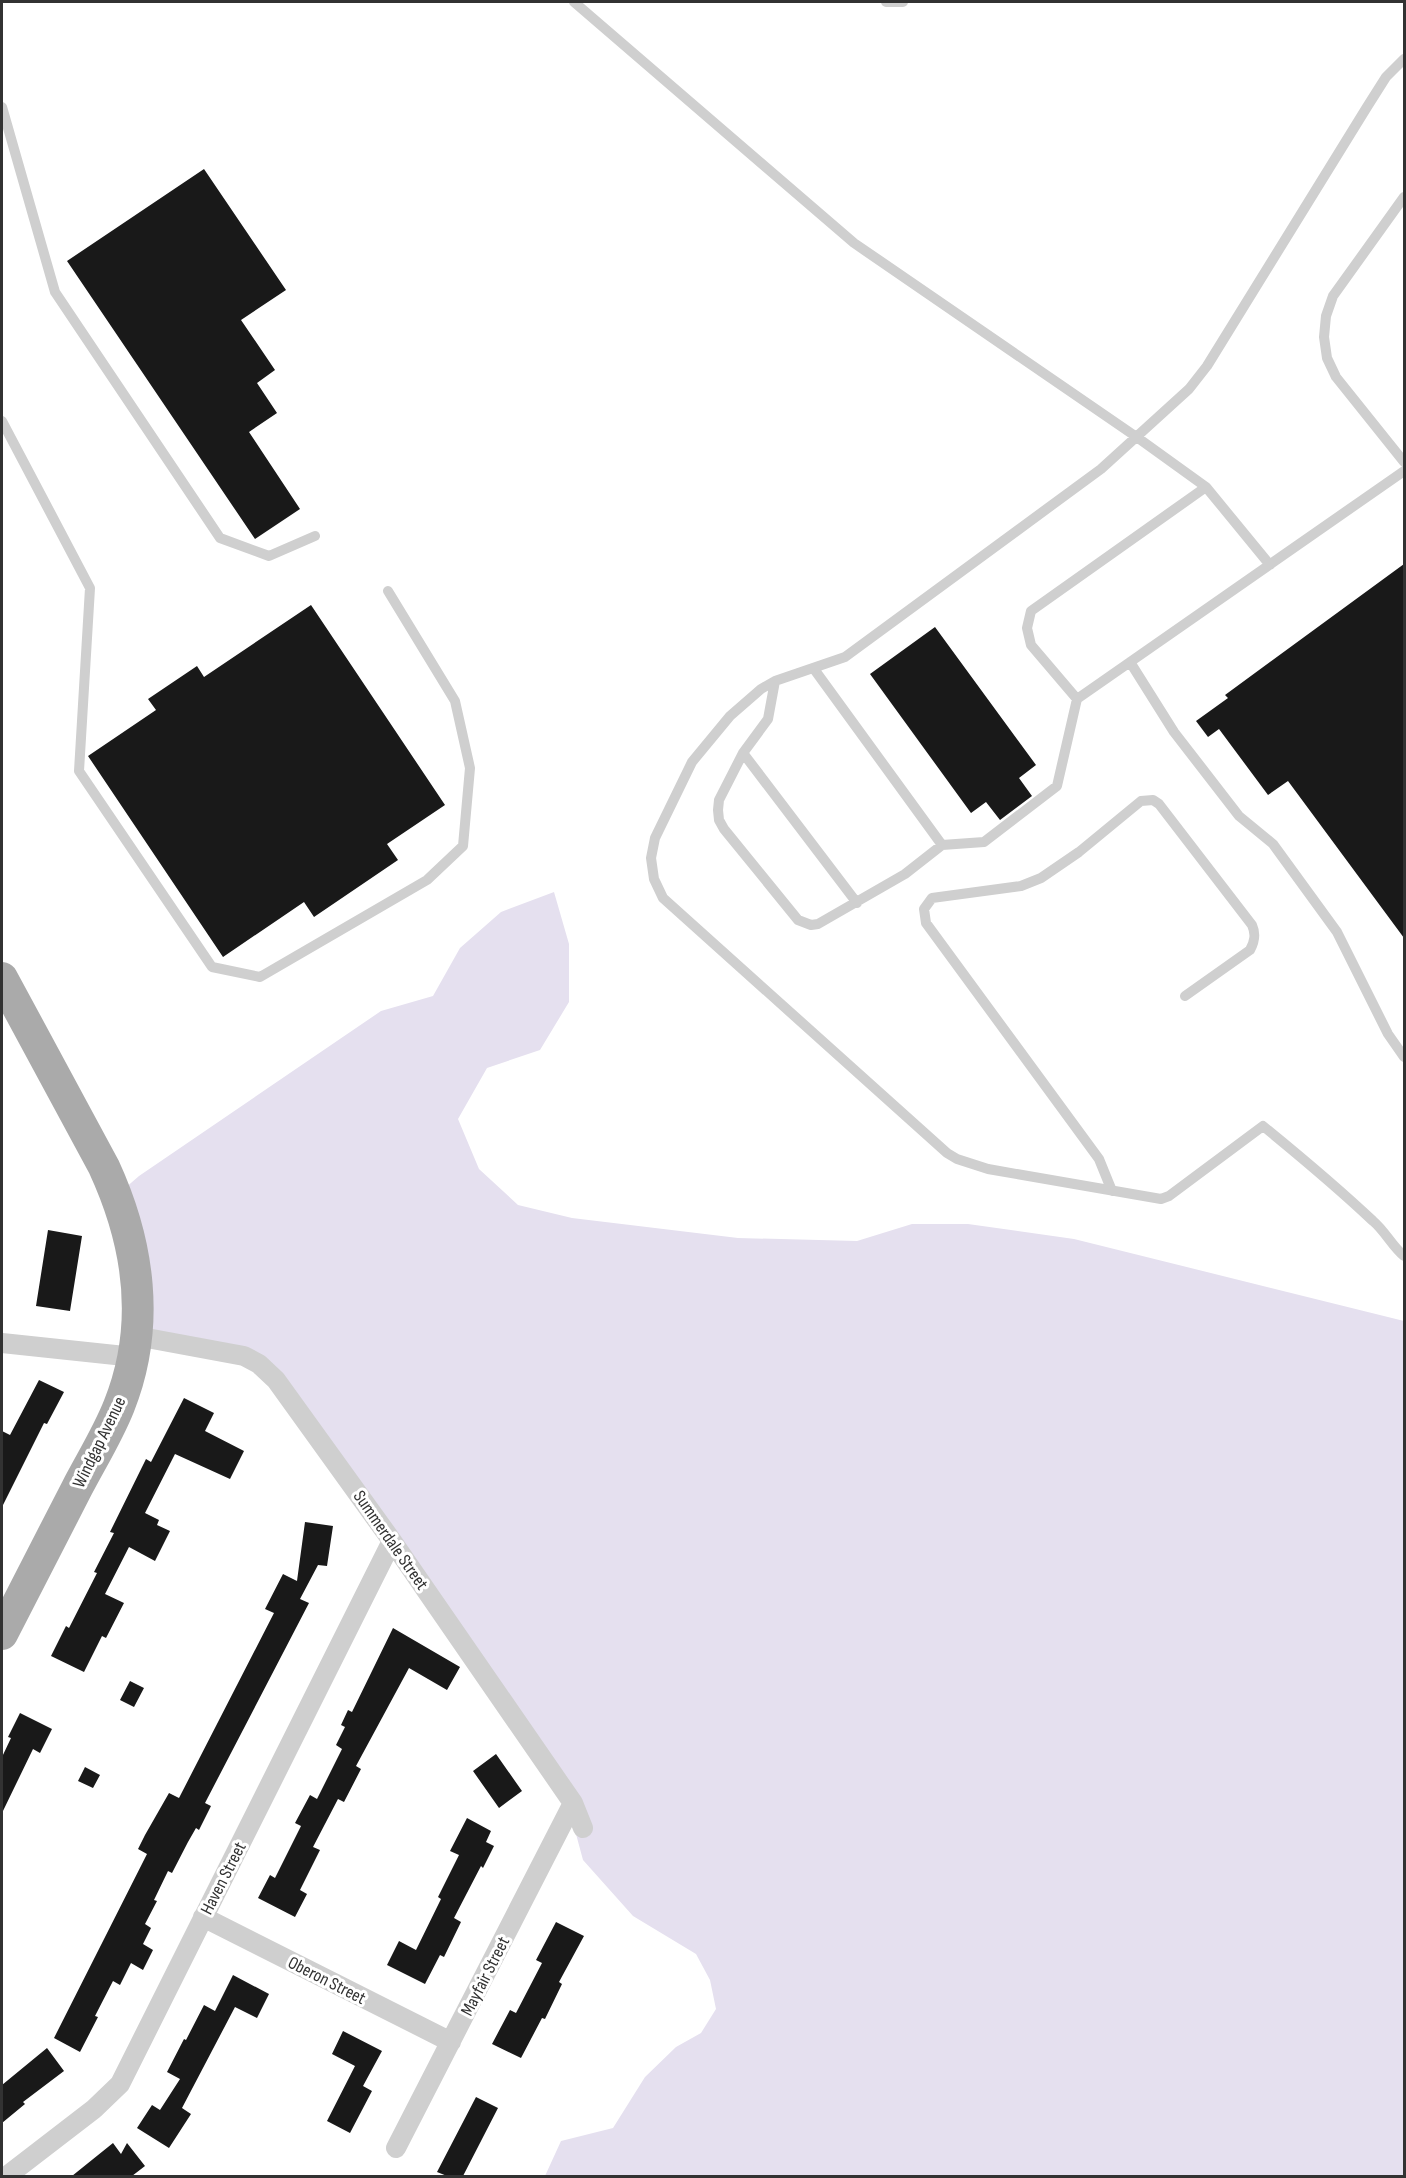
<svg xmlns="http://www.w3.org/2000/svg" width="1406" height="2178" viewBox="0 0 1406 2178" font-family="'Sofia Sans Condensed',sans-serif">
  <style>
    .green { fill: #e5e0ef }
    .building { fill: #191919 }
    .lines { fill: none; stroke-linecap: round; stroke-linejoin: round }
    .service { stroke: #cfcfcf; stroke-width: 10 }
    .minor { stroke: #cfcfcf; stroke-width: 20 }
    .primary { stroke: #aaa; stroke-width: 32 }
    .labels { text-anchor: middle; stroke-width: 6; stroke-linejoin: round; paint-order: stroke }
    .street-label { font-size: 18px; fill: #323232; stroke: #fff }
  </style>
  <rect width="100%" height="100%" fill="#fff"/>
  <path class="green" d="M554,892L569,944V1002L540,1050L487,1068L458,1119L479,1169L518,1205L572,1218L738,1238L857,1241L912,1224H968L1074,1239L1404,1321V2176H545L561,2141L613,2128L645,2077L676,2047L701,2033L716,2009L710,1980L696,1954L633,1916L583,1860L576,1834L583,1806L284,1379L144,1330L124,1189L139,1176L381,1011L433,996L460,948L501,912Z"/>
  <path class="building" d="M204,169L286,290L241,320L275,370L257,383L277,413L249,432L300,509L255,539L67,261Z
    M1404,564V938L1288,781L1268,795L1219,729L1208,737L1196,721L1228,698L1225,695Z
    M311,605L445,805L387,844L398,860L314,917L304,902L223,957L88,756L156,710L148,699L197,666L204,677Z
    M935,627L1036,765L1019,778L1032,796L1000,820L986,802L971,813L870,674Z
    M48,1230L82,1236L70,1311L36,1306Z
    M39,1380L64,1392L47,1424L44,1423L2,1507V1431L10,1435Z
    M184,1398L214,1413L205,1431L244,1451L230,1479L175,1454L145,1513L159,1520L157,1525L170,1531L155,1561L129,1547L105,1594L124,1603L106,1638L102,1636L84,1672L51,1656L66,1626L69,1628L97,1573L94,1572L114,1533L110,1532L146,1459L151,1462Z
    M305,1522L333,1526L327,1566L318,1565L300,1599L309,1603L205,1803L211,1806L199,1830L196,1828L188,1842L172,1873L168,1871L154,1900L157,1901L145,1924L151,1928L143,1944L153,1950L143,1970L131,1963L120,1985L113,1981L95,2016L98,2017L80,2052L54,2038L147,1854L138,1849L145,1835L169,1793L179,1798L274,1613L265,1609L283,1574L297,1581Z
    M393,1628L460,1667L447,1690L409,1668L356,1766L361,1769L344,1802L338,1799L313,1847L320,1850L300,1890L307,1894L295,1917L258,1898L270,1875L275,1878L301,1826L295,1823L310,1795L317,1799L342,1749L336,1745L345,1727L341,1725L348,1710L352,1712Z
    M130,1681L144,1688L134,1707L120,1700Z
    M20,1713L52,1729L40,1753L33,1749L2,1813V1757L11,1738L8,1737Z
    M496,1754L522,1791L499,1808L473,1771Z
    M85,1767L100,1775L93,1788L78,1781Z
    M467,1818L491,1831L486,1842L494,1846L483,1868L481,1866L454,1918L461,1922L444,1957L440,1955L425,1984L387,1965L399,1941L416,1950L441,1899L438,1897L459,1855L450,1851Z
    M556,1922L584,1936L559,1982L562,1984L545,2019L542,2018L521,2058L492,2044L510,2010L516,2013L542,1963L536,1960Z
    M233,1975L269,1994L257,2018L235,2007L182,2108L191,2114L169,2148L137,2128L152,2105L160,2110L180,2079L167,2072L184,2039L186,2040L204,2005L215,2011Z
    M343,2031L382,2051L363,2086L372,2091L350,2133L327,2121L355,2066L332,2054Z
    M47,2048L64,2071L23,2102L25,2104L2,2123V2085Z
    M476,2097L498,2108L463,2176H447L437,2172Z
    M113,2143L121,2154L127,2143L145,2166L132,2176H72Z"/>
  <g class="lines">
    <path class="service" d="M574,2L854,243L1138,438L1206,487L1270,565
      M886,2H903
      M1404,59L1386,77L1367,107L1207,366L1189,389L1101,469L845,657L775,681L761,689L730,716L692,762L655,838L651,858L654,879L663,898L947,1153L957,1159L988,1169L1161,1199L1169,1196L1263,1126C1301,1157 1338,1188 1373,1221C1385,1231 1392,1246 1404,1256
      M2,107L55,292L220,538L269,556L315,536
      M1404,197L1333,296L1326,316L1324,337L1327,358L1336,377L1404,462
      M2,421L90,588L79,771L212,967L260,977L427,880L463,846L470,768L455,701L388,591
      M1130,662L1174,732L1239,816L1273,844L1337,932L1388,1034L1404,1057
      M814,669L942,845L984,842L1057,786L1077,699L1404,471
      M775,681L768,719L743,753L719,800L718,810L719,820L724,829L798,920L811,925L818,924L905,874L942,845
      M1077,699L1031,645L1027,628L1031,611L1206,487
      M743,753L857,903
      M1112,1191L1099,1159L926,923L924,909L932,898L1021,886L1041,878L1079,852L1141,801L1153,800L1159,804L1252,925C1256,934 1255,941 1250,950L1185,996"/>
    <path class="minor" d="M136,1336L244,1356L259,1364L276,1380L392,1541L573,1803L583,1828
      M2,1343L134,1357
      M203,1917L451,2042
      M396,2148L573,1803
      M7,2176L94,2109L120,2084L392,1541"/>
    <path class="primary" d="M2,978L104,1167C139,1243 151,1326 119,1406C108,1434 91,1461 77,1488C52,1536 27,1585 2,1634"/>
  </g>
  <g class="labels">
    <g class="street-label">
      <text transform="translate(99 1442) rotate(-64)" y="6">Windgap Avenue</text>
      <text transform="translate(391 1540) rotate(55)" y="6">Summerdale Street</text>
      <text transform="translate(223 1878) rotate(-63)" y="6">Haven Street</text>
      <text transform="translate(485 1976) rotate(-63)" y="6">Mayfair Street</text>
      <text transform="translate(327 1980) rotate(27)" y="6">Oberon Street</text>
    </g>
  </g>
  <rect width="1406" height="2178" fill="none" stroke="#323232" stroke-width="6"/>
</svg>
